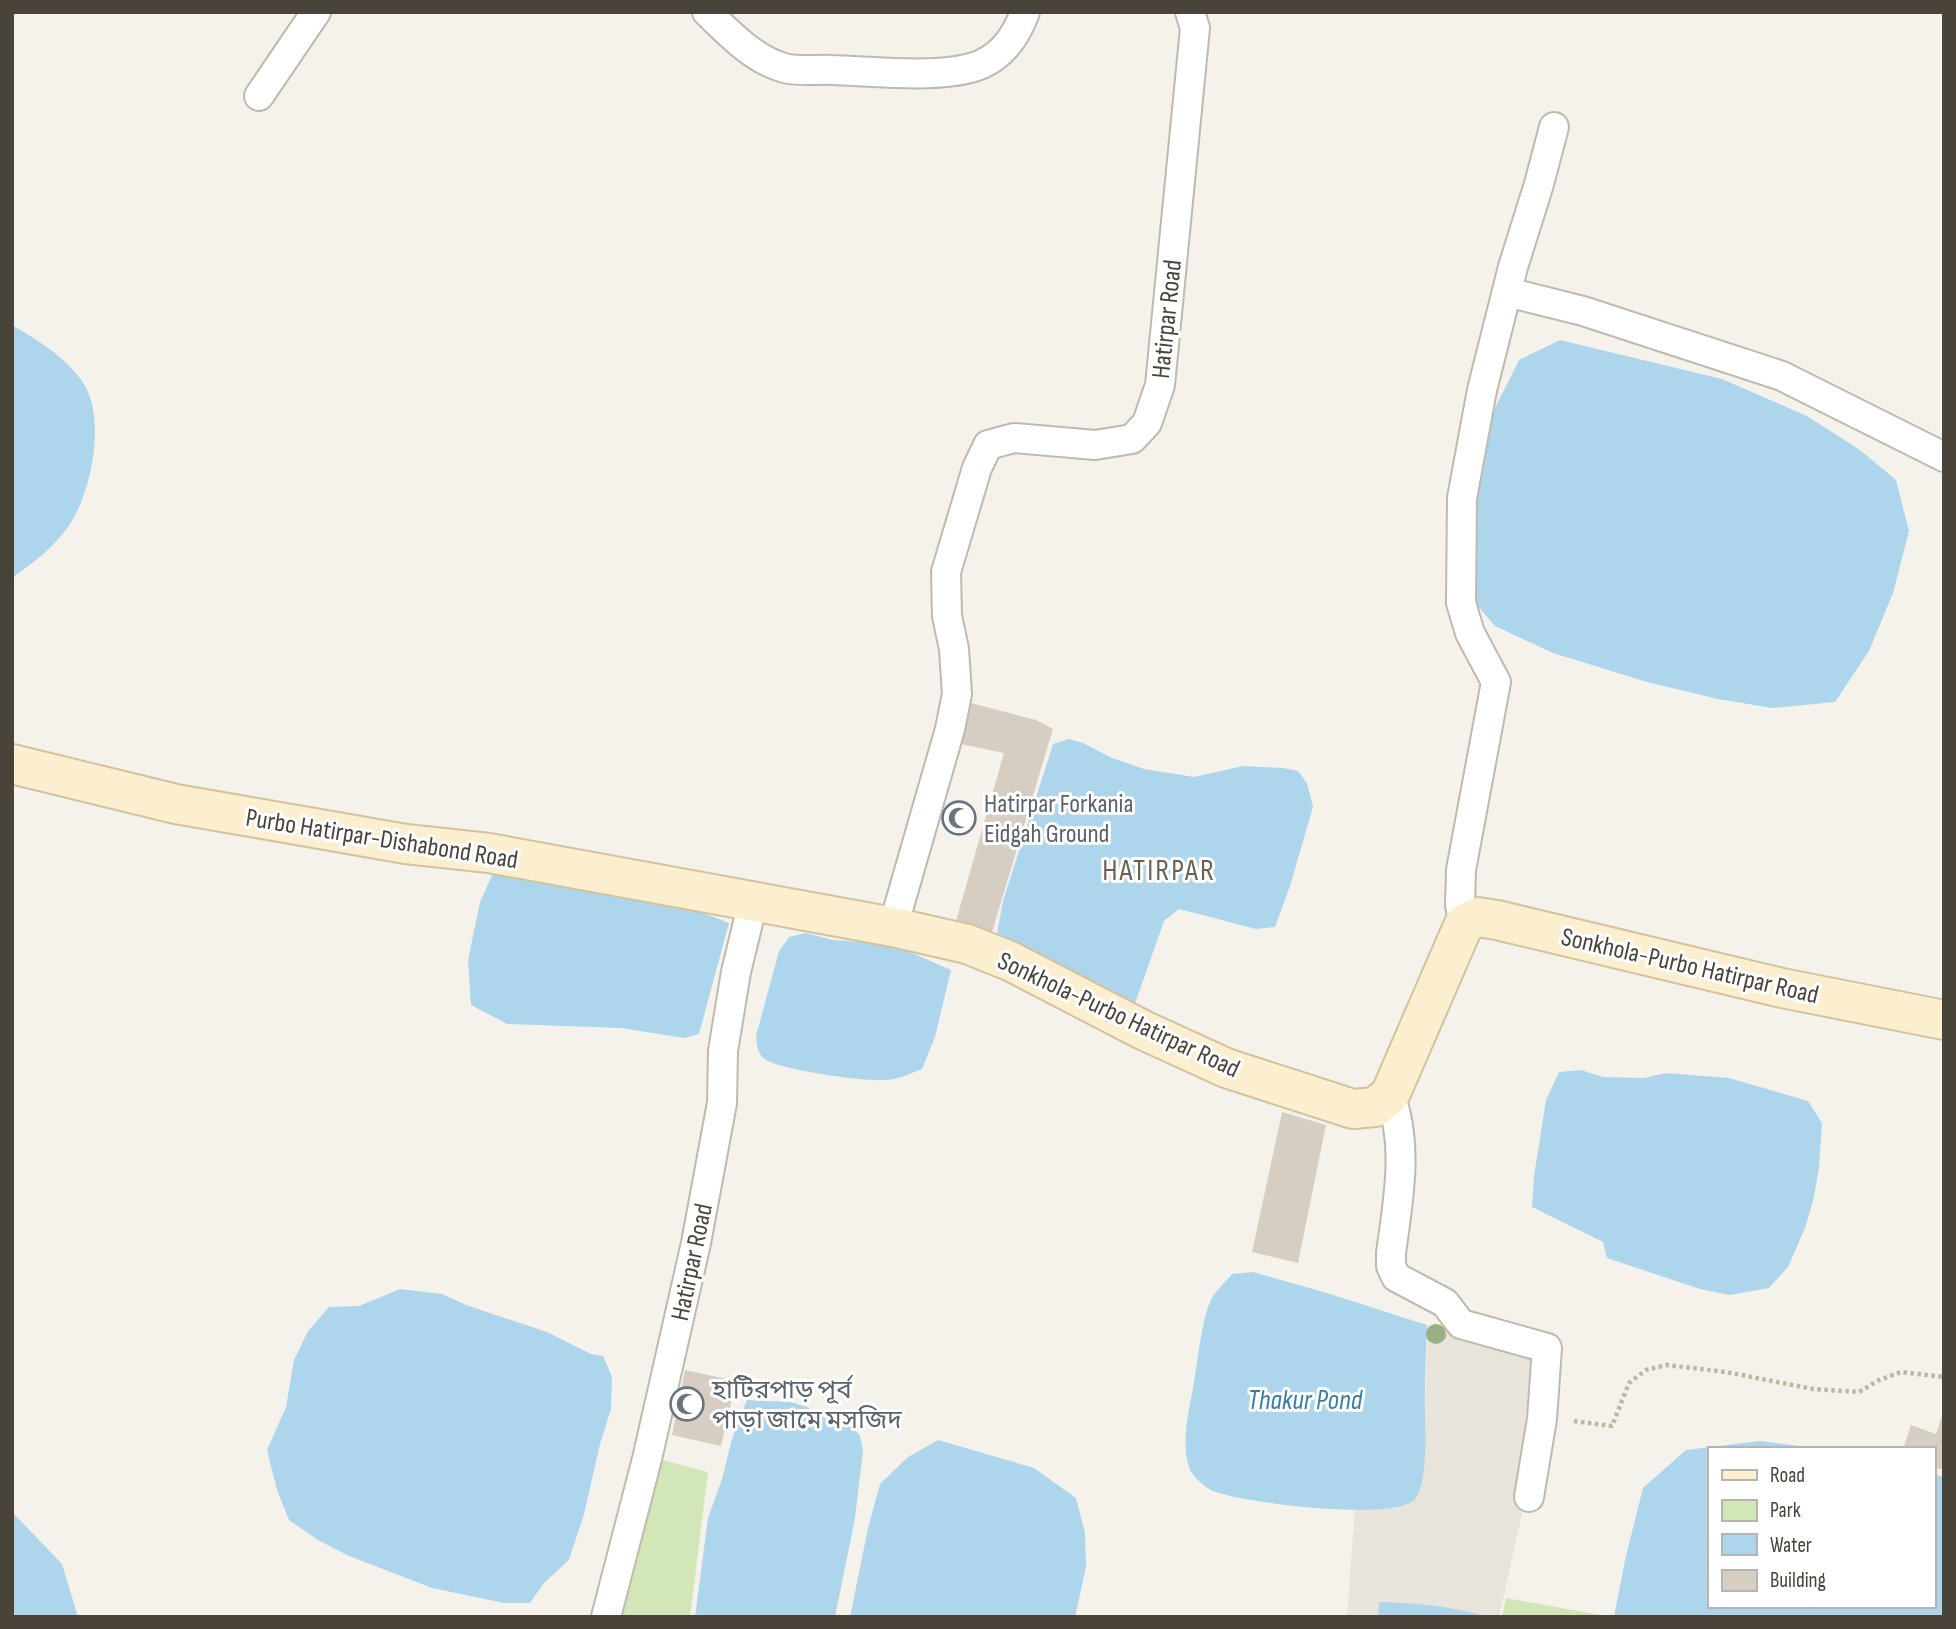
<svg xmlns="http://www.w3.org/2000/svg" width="1956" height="1629" viewBox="0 0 1956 1629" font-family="'Sofia Sans Condensed','Noto Sans Bengali',sans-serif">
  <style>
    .residential { fill: #e9e4db }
    .green { fill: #d3e6b8 }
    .water { fill: #add6ed }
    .building { fill: #d6cec2 }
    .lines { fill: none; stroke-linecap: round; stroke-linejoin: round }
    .street-casing { stroke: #c0b9af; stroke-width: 32 }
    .secondary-casing { stroke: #d2c39f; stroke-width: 42 }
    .path { stroke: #c1b5a1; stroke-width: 4.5; stroke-dasharray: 3.5 3.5; stroke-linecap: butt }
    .street { stroke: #fff; stroke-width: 28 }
    .secondary { stroke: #fcefd0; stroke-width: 38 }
    .tree { fill: #99af84 }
    .labels { text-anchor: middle; stroke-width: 6; stroke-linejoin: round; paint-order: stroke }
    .street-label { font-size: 26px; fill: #49433a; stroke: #fff }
    .worship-label { font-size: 26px; fill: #5b616d; stroke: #fff; text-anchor: start }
    .water-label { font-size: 28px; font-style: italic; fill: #367ca9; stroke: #fff }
    .quarter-label { font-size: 30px; letter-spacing: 2px; fill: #6c6052; stroke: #fff }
  </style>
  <rect width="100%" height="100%" fill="#f5f2ec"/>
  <path class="residential" d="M1427,1325L1541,1351L1535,1443L1522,1514L1499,1617H1347L1355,1509L1405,1506L1420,1490L1424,1465Z"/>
  <path class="green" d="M659,1459L708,1472L690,1617H613Z
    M1506,1598L1607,1616V1617H1502Z"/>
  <path class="water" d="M12,325C38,340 65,357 82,381C107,416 92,490 70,524C56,546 33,563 12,578Z
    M1560,340L1722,379L1807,416L1860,450L1896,480L1909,531L1893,593L1869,651L1835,702L1772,708L1718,699L1647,682L1553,653L1495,626L1477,605L1471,556L1470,496L1489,420L1519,360Z
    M1069,739L1083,743L1112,758L1144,769L1194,777L1243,766L1283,768L1298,771L1307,783L1313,807L1290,886L1275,927L1256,929L1179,909L1164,921L1132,1012L996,939L1003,901L1053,744Z
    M495,869C573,884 656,892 729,923L699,1034L684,1038L621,1028L507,1024L471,1005L468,960L480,902Z
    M806,933L833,940L876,943L910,952L951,970L935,1037L922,1069C909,1074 898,1080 885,1080C864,1082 783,1070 766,1060C757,1054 757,1045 756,1036L779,951L789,937Z
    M1581,1070L1603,1077L1644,1078L1666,1073L1729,1078L1808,1101L1822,1123L1819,1168L1813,1201L1805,1228L1788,1267L1769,1288L1730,1295L1700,1289L1607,1258L1603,1242L1532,1207L1534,1176L1546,1100L1559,1072Z
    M1253,1272L1330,1294L1427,1325C1426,1348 1425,1371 1425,1394C1424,1418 1430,1481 1415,1499C1397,1522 1242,1503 1213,1491C1206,1488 1193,1477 1190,1470C1179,1441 1191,1405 1195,1376C1198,1358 1203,1313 1212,1298C1216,1290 1226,1282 1232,1274Z
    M400,1289L442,1294L466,1305L547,1332L591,1354L603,1356L612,1377L611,1409L600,1444L584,1514L569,1560L544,1583L530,1603H504L432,1588L349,1556L318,1540L289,1520L277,1490L267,1450L286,1407L294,1360L308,1331L329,1307L359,1306Z
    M747,1400L791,1402L807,1407L826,1418L850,1424L860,1436L863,1450L855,1518L835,1617H695L708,1518L722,1479L732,1439Z
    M938,1440L1034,1468L1076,1498L1085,1533L1086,1567L1075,1617H850L868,1528L880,1484L908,1457Z
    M1760,1441L1821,1449H1709V1606H1933V1474L1944,1477V1617H1614L1625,1560L1643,1488L1686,1450Z
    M12,1512L62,1564L78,1617H12Z
    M1379,1602C1417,1603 1452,1606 1489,1617H1378Z"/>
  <path class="building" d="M967,702L1036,720L1053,729L992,932L956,921L1004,753L956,743Z
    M1282,1112L1326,1125L1298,1263L1252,1252Z
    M685,1370L736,1381L721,1446L672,1435Z
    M1944,1410V1470L1933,1467V1449H1903L1911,1425L1936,1434Z"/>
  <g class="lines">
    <defs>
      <path id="street" d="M707,12C730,34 753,59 784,68C799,72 818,69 832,70C874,71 945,80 982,64C1004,54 1017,34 1025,12
        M259,96L316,12
        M1507,292L1583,311L1782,376L1944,457
        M1464,924L1460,905L1461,870L1496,682L1470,633L1461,603L1462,498L1482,390L1513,267L1539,184L1554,127
        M893,927L950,729L957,694L954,649L947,616L946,572L977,468L988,445L1014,438L1095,445L1132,439L1147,423L1160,385L1195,28L1190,12
        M1390,1095C1409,1146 1398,1201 1391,1253V1266L1396,1277L1445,1303L1461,1324L1547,1348L1542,1419L1529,1497
        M606,1617L647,1459L696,1243L722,1103L723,1051L736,972L753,902"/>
      <path id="secondary" d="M12,764L176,804L406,844L489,853L893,927L967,944L1010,961L1143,1030L1226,1068L1353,1109L1375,1107L1390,1095L1464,924L1478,917L1497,920L1782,988L1944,1020"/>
    </defs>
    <use href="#street" class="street-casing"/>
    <use href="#secondary" class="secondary-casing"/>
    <path class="path" d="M1574,1421L1612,1426L1629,1383L1646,1370L1667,1365L1726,1372L1813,1389L1859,1392L1879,1380L1901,1372L1944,1377"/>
    <use href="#street" class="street"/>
    <use href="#secondary" class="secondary"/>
  </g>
  <circle class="tree" cx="1436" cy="1334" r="10"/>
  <defs>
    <symbol id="mosque-ring" viewBox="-11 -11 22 22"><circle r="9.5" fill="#fff" stroke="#6b7280" stroke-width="1.5"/><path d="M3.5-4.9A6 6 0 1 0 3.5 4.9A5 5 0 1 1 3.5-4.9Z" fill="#6b7280"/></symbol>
  </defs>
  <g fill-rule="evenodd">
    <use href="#mosque-ring" x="940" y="799" width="38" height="38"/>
    <use href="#mosque-ring" x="668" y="1385" width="38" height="38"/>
  </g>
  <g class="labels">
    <g class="street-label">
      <text transform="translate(1166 319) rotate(-84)" y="9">Hatirpar Road</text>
      <text transform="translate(382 838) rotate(9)" y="9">Purbo Hatirpar-Dishabond Road</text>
      <text transform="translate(1690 965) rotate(13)" y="9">Sonkhola-Purbo Hatirpar Road</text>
      <text transform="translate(1119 1014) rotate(25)" y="9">Sonkhola-Purbo Hatirpar Road</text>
      <text transform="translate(691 1262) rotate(-78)" y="9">Hatirpar Road</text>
    </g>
    <g class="worship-label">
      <text x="984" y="812">Hatirpar Forkania<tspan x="984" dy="30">Eidgah Ground</tspan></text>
      <text x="712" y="1398">হাটিরপাড় পূর্ব<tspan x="712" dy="30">পাড়া জামে মসজিদ</tspan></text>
    </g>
    <g class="water-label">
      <text x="1305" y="1409">Thakur Pond</text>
    </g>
    <g class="quarter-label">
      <text x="1159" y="880">HATIRPAR</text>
    </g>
  </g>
  <rect width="1956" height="1629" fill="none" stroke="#49433a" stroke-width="28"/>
  <rect x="1708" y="1447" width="228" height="161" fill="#ffffff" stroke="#b6b4b0" stroke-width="2"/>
  <rect x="1722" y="1470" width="35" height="10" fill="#fcefd0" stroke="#b6b4b0" stroke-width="2"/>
  <text x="1770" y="1482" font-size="21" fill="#49433a">Road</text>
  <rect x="1722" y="1500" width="35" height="21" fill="#d3e6b8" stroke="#b6b4b0" stroke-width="2"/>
  <text x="1770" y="1517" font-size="21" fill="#49433a">Park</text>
  <rect x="1722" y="1534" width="35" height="21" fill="#add6ed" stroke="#b6b4b0" stroke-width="2"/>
  <text x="1770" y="1552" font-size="21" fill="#49433a">Water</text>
  <rect x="1722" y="1570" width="35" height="21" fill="#d6cec2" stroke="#b6b4b0" stroke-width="2"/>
  <text x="1770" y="1587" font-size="21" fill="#49433a">Building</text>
</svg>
